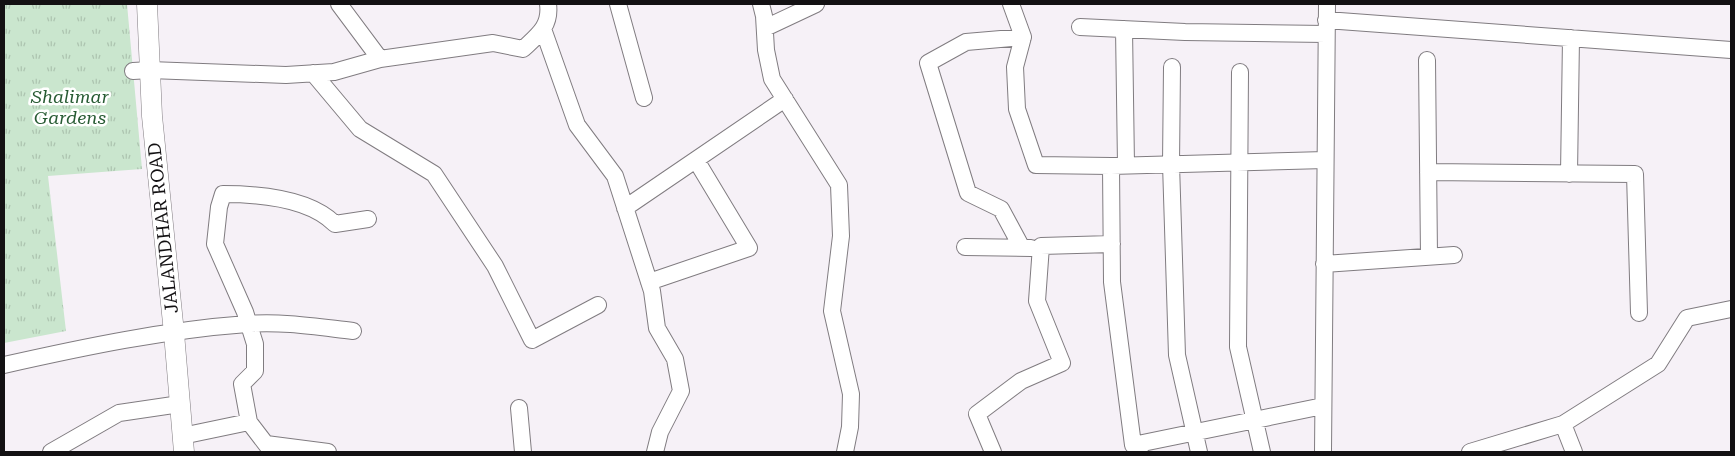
<svg xmlns="http://www.w3.org/2000/svg" width="1735" height="456" viewBox="0 0 1735 456" font-family="'Roboto Serif',serif">
  <style>
    .park { fill: url(#park-tufts) }
    .lines { fill: none; stroke-linecap: round; stroke-linejoin: round }
    .minor-casing { stroke: #807c80; stroke-width: 18 }
    .major-casing { stroke: #807c80; stroke-width: 21 }
    .minor { stroke: #fff; stroke-width: 16 }
    .major { stroke: #fff; stroke-width: 20 }
    .labels { text-anchor: middle; stroke-width: 5; stroke-linejoin: round; paint-order: stroke }
    .park-label { font-size: 18px; font-style: italic; fill: #275b33; stroke: #fff }
    .street-label { font-size: 18px; fill: #131113; stroke: #fff }
  </style>
  <defs>
    <pattern id="park-tufts" width="24" height="20" patternUnits="userSpaceOnUse" patternTransform="scale(1.25)"><rect width="24" height="20" fill="#cae6ce"/><path d="M3 7l-1-3M5 7V3M7 7l1-3M15 17l-1-3M17 17v-4M19 17l1-3" fill="none" stroke="#adc4b0"/></pattern>
  </defs>
  <rect width="100%" height="100%" fill="#f6f1f7"/>
  <path class="park" d="M4,4H127L142,169L48,176L66,331L4,343Z"/>
  <g class="lines">
    <defs>
      <path id="minor" d="M339,4L380,59
        M618,4L644,98
        M761,4L764,16L766,50L772,79L839,185L841,236L832,311L851,394L850,427L845,452
        M1011,4L1023,37L1015,67L1017,109L1036,165L1111,166
        M1326,20L1731,50
        M1080,27L1185,32L1326,34
        M765,28L816,4
        M543,29L577,125L615,176L652,291L657,328L675,359L681,391L660,432L655,452
        M1124,29L1126,165
        M1427,60L1429,256
        M1172,67L1171,164L1177,355L1199,452
        M133,71L150,70L286,75L334,72L380,59L493,43L523,49C538,35 551,26 548,4
        M1240,72L1238,347L1262,452
        M313,73L360,129L434,174L495,266L532,340L598,305
        M1428,172L1635,174L1639,313
        M1569,174L1571,38
        M625,208L785,99
        M965,247L1031,248
        M1022,248L1001,209L968,193L928,63L966,42L1023,37
        M1324,264L1454,255
        M649,282L749,248L696,160
        M4,365C84,347 165,330 247,324C282,321 318,327 353,331
        M519,408L523,452
        M249,422L242,384L255,371V344L245,312L215,244L219,207L223,194C258,194 309,198 335,224L368,219
        M1563,424L1574,452
        M182,436L249,422L272,452
        M266,444L328,452
        M1133,445L1323,406
        M51,452L119,413L180,404
        M993,452L977,414L1021,381L1062,363L1037,301L1041,246L1112,244
        M1140,452L1133,445L1112,282L1111,166L1325,160
        M1323,452L1327,4
        M1470,452L1563,424L1658,364L1687,318L1731,309"/>
      <path id="major" d="M147,4L152,116L174,333L184,452"/>
    </defs>
    <use href="#minor" class="minor-casing"/>
    <use href="#major" class="major-casing"/>
    <use href="#minor" class="minor"/>
    <use href="#major" class="major"/>
  </g>
  <g class="labels">
    <g class="park-label">
      <text x="70" y="103">Shalimar<tspan x="70" dy="21">Gardens</tspan></text>
    </g>
    <g class="street-label">
      <text transform="translate(163 228) rotate(-96)" y="6">JALANDHAR ROAD</text>
    </g>
  </g>
  <rect width="1735" height="456" fill="none" stroke="#131113" stroke-width="10"/>
</svg>
